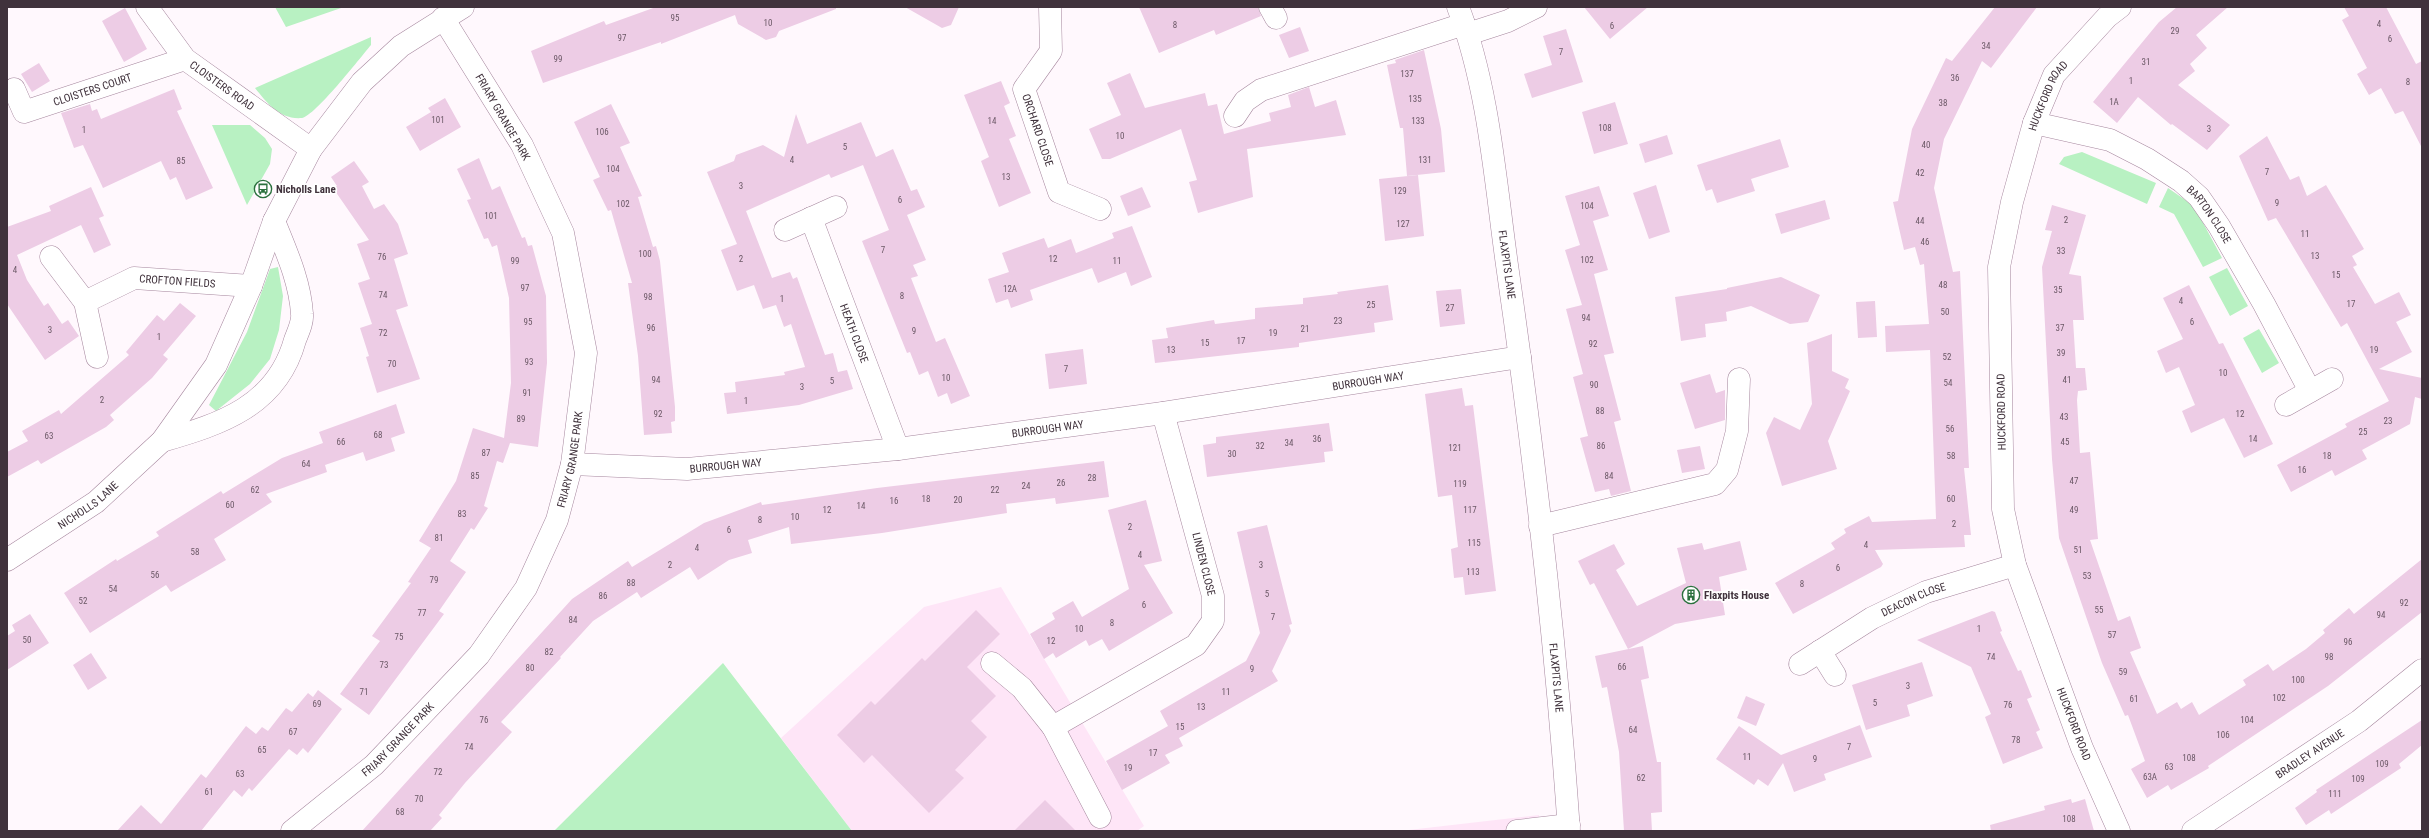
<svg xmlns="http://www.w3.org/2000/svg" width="2429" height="838" viewBox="0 0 2429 838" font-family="'Roboto Condensed',sans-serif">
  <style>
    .built { fill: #fee5f7 }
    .green { fill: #b8f1c2 }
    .building { fill: #edcce5 }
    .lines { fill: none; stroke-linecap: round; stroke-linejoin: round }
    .minor-casing { stroke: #a6879e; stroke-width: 23 }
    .minor { stroke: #fff; stroke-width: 22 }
    .labels { text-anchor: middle; stroke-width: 3.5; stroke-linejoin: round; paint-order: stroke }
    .number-label { font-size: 9px; fill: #6b5866 }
    .street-label { font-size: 11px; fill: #40323c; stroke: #fff }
    .poi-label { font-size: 11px; font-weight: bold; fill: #40323c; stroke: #fff; text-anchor: start }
  </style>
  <rect width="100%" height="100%" fill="#fff8fd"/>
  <path class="built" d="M1001,587L1144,826L1137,831H852L781,738L924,607Z
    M1539,815L1540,831H1400Z"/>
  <path class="green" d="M275,7H344L286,27Z
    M371,37V45C360,58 315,116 302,118C280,120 267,103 255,88Z
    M212,125H250L265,138L272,149L270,164L247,205Z
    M2082,152L2156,183L2147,204L2059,164L2064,157Z
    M2168,188L2194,206L2222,258L2203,267L2174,214L2159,207Z
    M278,267L283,296L279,330L270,359L250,384L216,411L209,405L247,332L270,269Z
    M2227,268L2248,306L2230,316L2209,277Z
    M2259,329L2279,363L2262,373L2243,338Z
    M723,663L852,831H554Z"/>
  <path class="building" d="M656,7H836V9L779,31L776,37L766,40L738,24L735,15L661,44V42L543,83L531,51L604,21L606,25Z
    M905,7H959L951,25L942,28Z
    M1139,7H1258L1261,16L1216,35L1214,30L1159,53Z
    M1584,7H1648L1610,39Z
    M1995,7H2037L1991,68L1982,61L1944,139L1934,188L1953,272L1960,271L1969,468H1964L1971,535H1964L1965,547L1875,550L1883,564L1881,567L1793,614L1775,583L1835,549L1831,543L1846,533L1844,529L1869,516L1872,522L1936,519L1930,350L1886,352L1885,326L1929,324L1924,264L1920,265L1915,247L1904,250L1893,202L1898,201L1912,129L1946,58L1952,61Z
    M2177,7H2228L2196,35L2207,48L2190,64L2195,71L2178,85L2230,125L2207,150L2172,124L2171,125L2138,97L2117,123L2093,102L2159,22Z
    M2344,7H2386L2416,64L2422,61V148L2403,111L2395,114L2381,88L2369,95L2357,74L2367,68L2342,20L2349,16Z
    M125,8L147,49L124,62L102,21Z
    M1300,27L1309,51L1289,58L1279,35Z
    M1566,29L1583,82L1532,98L1524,74L1552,65L1543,36Z
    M1424,50L1441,129L1445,172L1407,176L1403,128H1400L1387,65L1396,63L1395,60Z
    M39,63L50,81L32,92L21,74Z
    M1130,73L1145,108L1205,93L1208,106L1217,104L1224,134L1271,121L1269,113L1291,107L1288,95L1309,87L1315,107L1336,100L1346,135L1247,149L1253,197L1198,213L1189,182L1197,180L1181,129L1110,159H1102L1089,129L1121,115L1107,83Z
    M1001,81L1010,103L1004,106L1016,136L1009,139L1031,193L999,207L981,161L989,157L964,95Z
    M174,89L182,109L177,111L213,188L186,200L176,177L170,180L161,161L103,188L83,145L74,148L61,113L90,104L92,111L97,109L101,119Z
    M445,98L461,127L420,151L406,127L431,112L428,108Z
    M1615,102L1628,144L1594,154L1582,112Z
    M611,104L630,143L620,147L642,196L638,197L653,247L656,246L660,261L675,407V421L671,422L672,433L644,435L638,356L628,283H632L611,210L608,211L593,180L600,177L574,122Z
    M796,114L807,144L861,122L876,157L893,149L911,191L917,189L925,207L907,215L926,260L913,265L918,276L911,278L936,342L945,338L970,396L951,404L947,393L938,397L928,371L919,375L910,352L907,353L862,241L889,230L863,165L831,178L829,174L746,211L772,278L790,272L793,279L797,277L825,355L833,353L838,372L847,370L853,389L799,405L727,414L724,393L736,392L735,382L785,375L784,372L805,367L791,324L784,327L776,305L763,309L754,285L737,291L721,250L737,244L707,172L734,161L736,155L763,145L784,157Z
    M1667,135L1673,154L1645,163L1639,144Z
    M2267,136L2290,180L2299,176L2307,196L2326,185L2364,249L2352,256L2357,265L2353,267L2375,304L2399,292L2411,315L2396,322L2412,352L2379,369L2422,378V399L2415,397L2410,424L2362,450L2367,459L2335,476L2332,470L2291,492L2277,465L2347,427L2345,424L2389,401L2347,323L2341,327L2276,218L2268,221L2239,156Z
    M1780,139L1789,167L1751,179L1755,191L1717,203L1712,189L1706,191L1697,165Z
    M479,158L492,190L500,186L522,238L525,237L528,246L532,245L546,296L547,363L538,447L510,443L503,463L497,461L484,506L488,508L474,530L471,528L450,561L466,572L439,611L444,614L369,715L340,694L380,641L372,636L411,583L408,582L431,548L419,541L456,481L473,428L504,438L511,383L509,298L497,245L492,247L488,238L484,239L467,200L471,199L457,169Z
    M354,161L369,182L362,186L374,209L384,204L398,224L408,254L394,259L408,306L396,310L420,379L377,393L366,357L369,356L360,328L372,324L358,283L370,279L357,244L369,240L333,188L337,186L331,177Z
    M1418,175L1424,236L1385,241L1379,179Z
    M1656,185L1670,232L1649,239L1633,193Z
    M1599,186L1609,216L1593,221L1608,270L1594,274L1614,353L1604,355L1621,420L1614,422L1631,491L1611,496L1609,489L1595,492L1580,438L1588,436L1573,377L1583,374L1566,309L1582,305L1565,250L1580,245L1565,196Z
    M91,187L104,216L99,218L111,245L94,253L81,225L17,255L27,280L44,306L48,303L62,324L68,320L79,336L45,360L7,304V227L51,211L49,206Z
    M1142,187L1151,207L1128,216L1120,196Z
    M1825,200L1830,219L1781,234L1775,214Z
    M2052,205L2086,215L2069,274L2081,276L2084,320H2073L2076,368H2085L2087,390L2078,391L2077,400L2080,453L2090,452L2098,539L2090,540L2118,621L2130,616L2141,648L2130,652L2157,714L2177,702L2181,709L2192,702L2199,715L2246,685L2243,680L2268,664L2273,671L2306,649L2325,633L2323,630L2349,608L2354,614L2422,559V612L2328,686L2208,766L2209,768L2171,790L2168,785L2147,798L2131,769L2145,761L2128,715L2125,716L2102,663L2059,538L2052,459L2042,267L2052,231L2045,230Z
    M1132,226L1152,277L1131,286L1126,272L1098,283L1092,268L1030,290L1033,300L1011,308L1008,299L996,303L988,279L1009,272L1002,253L1044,238L1048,248L1071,239L1076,253L1114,238L1112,233Z
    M1781,277L1820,295L1808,322L1790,324L1751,306L1726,312L1727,321L1705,324L1706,337L1681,341L1675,297L1727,289V288Z
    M1388,285L1393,320L1374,323L1375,332L1299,343V347L1155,363L1152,340L1168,338L1166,328L1214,320L1215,324L1255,319V308L1303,304V298L1338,294L1337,292Z
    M2189,285L2219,344L2223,343L2273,444L2244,458L2224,418L2191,433L2182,411L2195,405L2179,367L2166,373L2157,351L2183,339L2163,298Z
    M1461,289L1465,324L1440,327L1436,291Z
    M1875,301L1877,337L1858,338L1856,302Z
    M180,303L196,316L163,355L168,359L152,378L110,415L114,420L106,427L41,464L38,460L7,477V452L28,441L22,431L59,410L61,414L129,355L126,352L157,315L164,321Z
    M1832,334V371L1849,379L1845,388L1850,391L1828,441L1837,469L1782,486L1766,433L1774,417L1800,430L1812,404L1807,343Z
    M1083,349L1087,384L1049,389L1045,354Z
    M1710,374L1716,393L1725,390V420L1695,429L1680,383Z
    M1462,388L1465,406L1473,405L1496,591L1465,595L1463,577L1454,578L1451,549L1458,547L1452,495L1438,497L1425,394Z
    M396,404L405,433L391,438L395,451L366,461L363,452L325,465L327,472L266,494L272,502L214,539L226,560L171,592L166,585L90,633L64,593L116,559L117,561L159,536L156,532L221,491L223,494L282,458L323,443L319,432Z
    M1329,423L1333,451L1324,452L1325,462L1207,477L1203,445L1216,443V437Z
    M1700,446L1705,469L1682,473L1677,450Z
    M1104,461L1109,497L1056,504L1055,498L1006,504L1007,513L882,533L791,544L789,527L748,540L752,553L729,560L698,580L690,567L641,598L637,592L593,621L560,657L561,658L501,722L512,732L465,783L439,815L442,818L430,831H362L572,599L628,561L632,567L704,523L761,502L762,505L877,488Z
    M1146,500L1162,561L1144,565L1173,613L1109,651L1102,639L1089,646L1086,640L1056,658L1053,653L1044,659L1030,634L1055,619L1052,613L1073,601L1082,617L1129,589L1108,510Z
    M1267,525L1292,624L1289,625L1291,631L1272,671L1278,681L1179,738L1183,746L1165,755L1170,763L1122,790L1106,761L1168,726L1160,711L1246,661L1260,633L1237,532Z
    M1740,541L1747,570L1719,577L1725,615L1675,624L1628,649L1594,583L1590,585L1578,561L1614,544L1625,564L1616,570L1637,606L1686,583L1677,548L1702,543L1704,550Z
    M976,610L1000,634L967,667L996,696L971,721L987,737L955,770L964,778L929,813L872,755L864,763L837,735L871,701L875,705L922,658L925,661Z
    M1992,611L1995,612L2002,631L2000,632L2018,671L2021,670L2032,697L2027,699L2040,730L2036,732L2043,748L2003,764L1985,717L1991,714L1971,667L1917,640Z
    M30,614L49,643L7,670V636L15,631L12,625Z
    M1643,646L1649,678L1641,680L1657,762H1661L1662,812L1651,813L1652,831H1624L1619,752L1607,687L1602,688L1595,656Z
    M91,653L107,678L88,690L73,665Z
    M1922,662L1933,696L1907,705L1910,716L1866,730L1852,685Z
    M318,690L342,709L308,753L303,748L297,755L289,749L252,791L249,788L242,797L234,790L201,831H117L141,805L161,824L201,774L206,778L246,726L256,734L262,727L268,731L286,708L292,712L308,693L313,697Z
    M1746,696L1765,704L1756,726L1737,718Z
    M2422,720V745L2399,764L2401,768L2331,814L2329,810L2306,825L2295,808L2317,792L2316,790Z
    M1860,725L1872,757L1824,774L1826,780L1794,792L1783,763L1768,786L1758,779L1754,785L1716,759L1739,726L1781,755Z
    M2071,799L2072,803L2085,799L2094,831H1991L1990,825L2045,810L2044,806Z
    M1045,800L1076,831H1014Z"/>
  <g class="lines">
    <defs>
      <g id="minor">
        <path id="s1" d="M147,7L185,59L311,149"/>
        <path id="s2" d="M1050,7L1051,51L1024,89L1059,192L1100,209"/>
        <path d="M1270,7L1276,18"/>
        <path id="s3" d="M1458,7C1489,89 1495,179 1507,265C1534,453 1556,642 1569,831"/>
        <path d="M1468,34L1508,21L1536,7"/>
        <path id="s4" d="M14,89L24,112L185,59"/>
        <path d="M1235,116L1245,101L1261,90L1464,24"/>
        <path id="s5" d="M2034,123L2110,140L2147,159L2181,181L2199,197L2219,226L2264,304L2310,391"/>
        <path id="s6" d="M811,218L898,449"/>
        <path d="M785,230L836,207"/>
        <path d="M51,257L85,302L97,357"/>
        <path id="s7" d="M85,302L134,278L251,286"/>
        <path d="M2286,405L2332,379"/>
        <path d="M162,441C221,424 277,406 295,340C298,332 303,322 302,314C300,281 286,251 274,221"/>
        <path id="s8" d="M572,464L687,469L898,449L1163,413L1520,357"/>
        <path d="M1540,526L1715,484L1727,470L1737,431L1739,379"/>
        <path id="s9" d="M7,560L96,502L162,441L216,365L251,286L274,221L311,149L362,82L401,46L463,7"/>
        <path d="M1820,651L1835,675"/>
        <path d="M992,663L1022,688L1053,727L1100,817"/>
        <path id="s10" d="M1800,664L1872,618L1926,592L2015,565"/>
        <path d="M1053,727L1196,645L1213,621V596L1163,413"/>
        <path id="s11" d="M292,831L374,765L479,655L526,588L557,520L572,464L586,353L563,233L522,145L443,18"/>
        <path d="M1517,831L1569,825"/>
        <path id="s12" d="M2119,831L2082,748L2015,565L2003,509L1999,267L2012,202L2034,123L2054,75L2107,17L2120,7"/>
        <path id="s13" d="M2193,831L2359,721L2422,670"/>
      </g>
    </defs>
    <use href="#minor" class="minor-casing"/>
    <use href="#minor" class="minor"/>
  </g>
  <defs>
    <symbol id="bus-ring" viewBox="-11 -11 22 22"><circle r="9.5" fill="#fff" stroke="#2b713e" stroke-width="1.5"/><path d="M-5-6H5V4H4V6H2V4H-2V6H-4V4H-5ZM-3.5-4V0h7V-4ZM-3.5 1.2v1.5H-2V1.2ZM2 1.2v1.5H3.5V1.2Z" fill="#2b713e"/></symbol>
    <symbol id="building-ring" viewBox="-11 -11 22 22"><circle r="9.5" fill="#fff" stroke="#2b713e" stroke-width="1.5"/><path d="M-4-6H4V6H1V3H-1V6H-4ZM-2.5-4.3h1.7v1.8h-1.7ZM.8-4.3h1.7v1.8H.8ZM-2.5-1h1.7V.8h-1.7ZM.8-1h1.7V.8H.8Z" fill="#2b713e"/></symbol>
  </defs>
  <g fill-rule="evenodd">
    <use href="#bus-ring" x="253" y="179" width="20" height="20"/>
    <use href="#building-ring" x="1681" y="585" width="20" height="20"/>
  </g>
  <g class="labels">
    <g class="number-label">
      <text x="675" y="21">95</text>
      <text x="768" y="26">10</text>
      <text x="2379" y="27">4</text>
      <text x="1175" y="28">8</text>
      <text x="1612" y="29">6</text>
      <text x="2175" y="34">29</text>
      <text x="622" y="41">97</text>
      <text x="2390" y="42">6</text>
      <text x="1986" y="49">34</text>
      <text x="1561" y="55">7</text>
      <text x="558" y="62">99</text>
      <text x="2146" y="65">31</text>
      <text x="1407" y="77">137</text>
      <text x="1955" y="81">36</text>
      <text x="2131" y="84">1</text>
      <text x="2408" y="85">8</text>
      <text x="1415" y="102">135</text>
      <text x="2114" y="105">1A</text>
      <text x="1943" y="106">38</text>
      <text x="438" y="123">101</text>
      <text x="992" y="124">14</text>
      <text x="1418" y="124">133</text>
      <text x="1605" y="131">108</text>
      <text x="2209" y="132">3</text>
      <text x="84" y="133">1</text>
      <text x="602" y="135">106</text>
      <text x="1120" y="139">10</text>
      <text x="1926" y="148">40</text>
      <text x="845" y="150">5</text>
      <text x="792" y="163">4</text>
      <text x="1425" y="163">131</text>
      <text x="181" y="164">85</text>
      <text x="613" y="172">104</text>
      <text x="2267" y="175">7</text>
      <text x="1920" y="176">42</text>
      <text x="1006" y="180">13</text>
      <text x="741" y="189">3</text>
      <text x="1400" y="194">129</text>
      <text x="900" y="203">6</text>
      <text x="2277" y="206">9</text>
      <text x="623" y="207">102</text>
      <text x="1587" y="209">104</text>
      <text x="491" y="219">101</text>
      <text x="2066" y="223">2</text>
      <text x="1920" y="224">44</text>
      <text x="1403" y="227">127</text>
      <text x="2305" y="237">11</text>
      <text x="1925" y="245">46</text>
      <text x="883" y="253">7</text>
      <text x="2061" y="254">33</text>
      <text x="645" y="257">100</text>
      <text x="2315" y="259">13</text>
      <text x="382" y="260">76</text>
      <text x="741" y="262">2</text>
      <text x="1053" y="262">12</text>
      <text x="1587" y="263">102</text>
      <text x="515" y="264">99</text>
      <text x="1117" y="264">11</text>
      <text x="15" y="273">4</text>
      <text x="2336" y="278">15</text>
      <text x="1943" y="288">48</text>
      <text x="525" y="291">97</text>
      <text x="1010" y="292">12A</text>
      <text x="2058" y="293">35</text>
      <text x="383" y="298">74</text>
      <text x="902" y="299">8</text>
      <text x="648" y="300">98</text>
      <text x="782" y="302">1</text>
      <text x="2181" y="304">4</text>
      <text x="2351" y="307">17</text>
      <text x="1371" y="308">25</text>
      <text x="1450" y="311">27</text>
      <text x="1945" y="315">50</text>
      <text x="1586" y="321">94</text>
      <text x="1338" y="324">23</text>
      <text x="528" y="325">95</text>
      <text x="2192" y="325">6</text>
      <text x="651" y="331">96</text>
      <text x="2060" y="331">37</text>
      <text x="1305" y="332">21</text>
      <text x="50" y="333">3</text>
      <text x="914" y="334">9</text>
      <text x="383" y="336">72</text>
      <text x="1273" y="336">19</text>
      <text x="159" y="340">1</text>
      <text x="1241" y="344">17</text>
      <text x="1205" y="346">15</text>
      <text x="1593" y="347">92</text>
      <text x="1171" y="353">13</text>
      <text x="2374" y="353">19</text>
      <text x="2061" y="356">39</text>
      <text x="1947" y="360">52</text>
      <text x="529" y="365">93</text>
      <text x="392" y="367">70</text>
      <text x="1066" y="372">7</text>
      <text x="2223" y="376">10</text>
      <text x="946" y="381">10</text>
      <text x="656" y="383">94</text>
      <text x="2067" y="383">41</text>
      <text x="832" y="384">5</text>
      <text x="1948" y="386">54</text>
      <text x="1594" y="388">90</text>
      <text x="802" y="390">3</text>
      <text x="527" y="396">91</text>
      <text x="102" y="403">2</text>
      <text x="746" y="404">1</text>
      <text x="1600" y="414">88</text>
      <text x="658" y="417">92</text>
      <text x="2240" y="417">12</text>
      <text x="2064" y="420">43</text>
      <text x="521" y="422">89</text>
      <text x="2388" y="424">23</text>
      <text x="1950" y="432">56</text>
      <text x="2363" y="435">25</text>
      <text x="378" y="438">68</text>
      <text x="49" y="439">63</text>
      <text x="1317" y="442">36</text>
      <text x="2253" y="442">14</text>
      <text x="341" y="445">66</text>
      <text x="2065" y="445">45</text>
      <text x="1289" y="446">34</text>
      <text x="1260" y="449">32</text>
      <text x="1601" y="449">86</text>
      <text x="1455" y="451">121</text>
      <text x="486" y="456">87</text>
      <text x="1232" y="457">30</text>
      <text x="1951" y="459">58</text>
      <text x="2327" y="459">18</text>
      <text x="306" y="467">64</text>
      <text x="2302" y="473">16</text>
      <text x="475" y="479">85</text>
      <text x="1609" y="479">84</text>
      <text x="1092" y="481">28</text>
      <text x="2074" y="484">47</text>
      <text x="1061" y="486">26</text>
      <text x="1460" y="487">119</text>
      <text x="1026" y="489">24</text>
      <text x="255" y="493">62</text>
      <text x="995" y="493">22</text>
      <text x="926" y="502">18</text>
      <text x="1951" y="502">60</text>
      <text x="958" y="503">20</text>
      <text x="894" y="504">16</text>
      <text x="230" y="508">60</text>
      <text x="861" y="509">14</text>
      <text x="827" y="513">12</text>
      <text x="1470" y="513">117</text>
      <text x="2074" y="513">49</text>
      <text x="462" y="517">83</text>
      <text x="795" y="520">10</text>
      <text x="760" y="523">8</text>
      <text x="1954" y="527">2</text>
      <text x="1130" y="530">2</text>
      <text x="729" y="533">6</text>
      <text x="439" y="541">81</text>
      <text x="1474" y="546">115</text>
      <text x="1866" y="548">4</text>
      <text x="697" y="551">4</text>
      <text x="2078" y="553">51</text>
      <text x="195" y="555">58</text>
      <text x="1140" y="558">4</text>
      <text x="670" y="568">2</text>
      <text x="1261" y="568">3</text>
      <text x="1838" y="571">6</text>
      <text x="1473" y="575">113</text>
      <text x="155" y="578">56</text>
      <text x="2087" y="579">53</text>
      <text x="434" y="583">79</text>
      <text x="631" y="586">88</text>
      <text x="1802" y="587">8</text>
      <text x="113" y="592">54</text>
      <text x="1267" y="597">5</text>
      <text x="603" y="599">86</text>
      <text x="83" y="604">52</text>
      <text x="2404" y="606">92</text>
      <text x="1144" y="608">6</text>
      <text x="2099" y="613">55</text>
      <text x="422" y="616">77</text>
      <text x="2381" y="618">94</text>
      <text x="1273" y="620">7</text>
      <text x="573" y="623">84</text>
      <text x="1112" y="626">8</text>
      <text x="1079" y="632">10</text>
      <text x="1979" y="632">1</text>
      <text x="2112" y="638">57</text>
      <text x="399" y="640">75</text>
      <text x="27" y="643">50</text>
      <text x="1051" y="644">12</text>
      <text x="2348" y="645">96</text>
      <text x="549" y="655">82</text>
      <text x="1991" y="660">74</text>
      <text x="2329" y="660">98</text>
      <text x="384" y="668">73</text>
      <text x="1622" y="670">66</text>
      <text x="530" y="671">80</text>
      <text x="1252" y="672">9</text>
      <text x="2123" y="675">59</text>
      <text x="2298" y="683">100</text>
      <text x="1908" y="689">3</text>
      <text x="364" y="695">71</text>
      <text x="1226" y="695">11</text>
      <text x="2279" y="701">102</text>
      <text x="2134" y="702">61</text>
      <text x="1875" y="706">5</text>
      <text x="317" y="707">69</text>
      <text x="2008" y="708">76</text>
      <text x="1201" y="710">13</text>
      <text x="484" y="723">76</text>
      <text x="2247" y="723">104</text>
      <text x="1180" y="730">15</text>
      <text x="1633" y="733">64</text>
      <text x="293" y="735">67</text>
      <text x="2223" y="738">106</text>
      <text x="2016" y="743">78</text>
      <text x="469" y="750">74</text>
      <text x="1849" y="750">7</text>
      <text x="262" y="753">65</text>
      <text x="1153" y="756">17</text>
      <text x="1747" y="760">11</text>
      <text x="2189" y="761">108</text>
      <text x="1815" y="762">9</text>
      <text x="2382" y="767">109</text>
      <text x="2169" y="770">63</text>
      <text x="1128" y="771">19</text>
      <text x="438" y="775">72</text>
      <text x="240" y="777">63</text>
      <text x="2150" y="780">63A</text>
      <text x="1641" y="781">62</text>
      <text x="2358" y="782">109</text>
      <text x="209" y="795">61</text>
      <text x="2335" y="797">111</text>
      <text x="419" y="802">70</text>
      <text x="400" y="815">68</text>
      <text x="2069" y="822">108</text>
    </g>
    <g class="street-label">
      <text dy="4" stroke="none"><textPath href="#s1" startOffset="110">CLOISTERS ROAD</textPath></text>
      <text dy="4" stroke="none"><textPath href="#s4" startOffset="97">CLOISTERS COURT</textPath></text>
      <text dy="4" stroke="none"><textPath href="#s12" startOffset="764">HUCKFORD ROAD</textPath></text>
      <text transform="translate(503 117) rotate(60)" y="4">FRIARY GRANGE PARK</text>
      <text dy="4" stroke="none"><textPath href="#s2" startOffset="134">ORCHARD CLOSE</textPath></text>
      <text dy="4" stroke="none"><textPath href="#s5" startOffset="204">BARTON CLOSE</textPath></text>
      <text dy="4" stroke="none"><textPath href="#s3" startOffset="263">FLAXPITS LANE</textPath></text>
      <text dy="4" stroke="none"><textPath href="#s7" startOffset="98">CROFTON FIELDS</textPath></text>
      <text dy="4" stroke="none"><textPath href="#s6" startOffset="123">HEATH CLOSE</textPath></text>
      <text dy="4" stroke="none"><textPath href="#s8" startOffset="802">BURROUGH WAY</textPath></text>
      <text transform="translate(2001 412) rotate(-91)" y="4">HUCKFORD ROAD</text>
      <text dy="4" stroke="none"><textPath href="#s8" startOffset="478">BURROUGH WAY</textPath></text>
      <text dy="4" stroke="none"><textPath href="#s11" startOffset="476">FRIARY GRANGE PARK</textPath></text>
      <text dy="4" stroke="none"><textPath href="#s8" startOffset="154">BURROUGH WAY</textPath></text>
      <text dy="4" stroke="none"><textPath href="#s9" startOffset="98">NICHOLLS LANE</textPath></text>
      <text transform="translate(1204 564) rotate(76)" y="4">LINDEN CLOSE</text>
      <text dy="4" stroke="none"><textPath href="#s10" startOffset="131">DEACON CLOSE</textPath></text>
      <text dy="4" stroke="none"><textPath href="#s3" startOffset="679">FLAXPITS LANE</textPath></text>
      <text transform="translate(2074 724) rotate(69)" y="4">HUCKFORD ROAD</text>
      <text dy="4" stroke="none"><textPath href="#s11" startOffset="140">FRIARY GRANGE PARK</textPath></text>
      <text dy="4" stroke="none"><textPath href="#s13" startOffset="140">BRADLEY AVENUE</textPath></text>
    </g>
    <g class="poi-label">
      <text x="276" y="193">Nicholls Lane</text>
      <text x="1704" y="599">Flaxpits House</text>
    </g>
  </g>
  <rect width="2429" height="838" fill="none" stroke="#40323c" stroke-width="16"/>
</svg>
